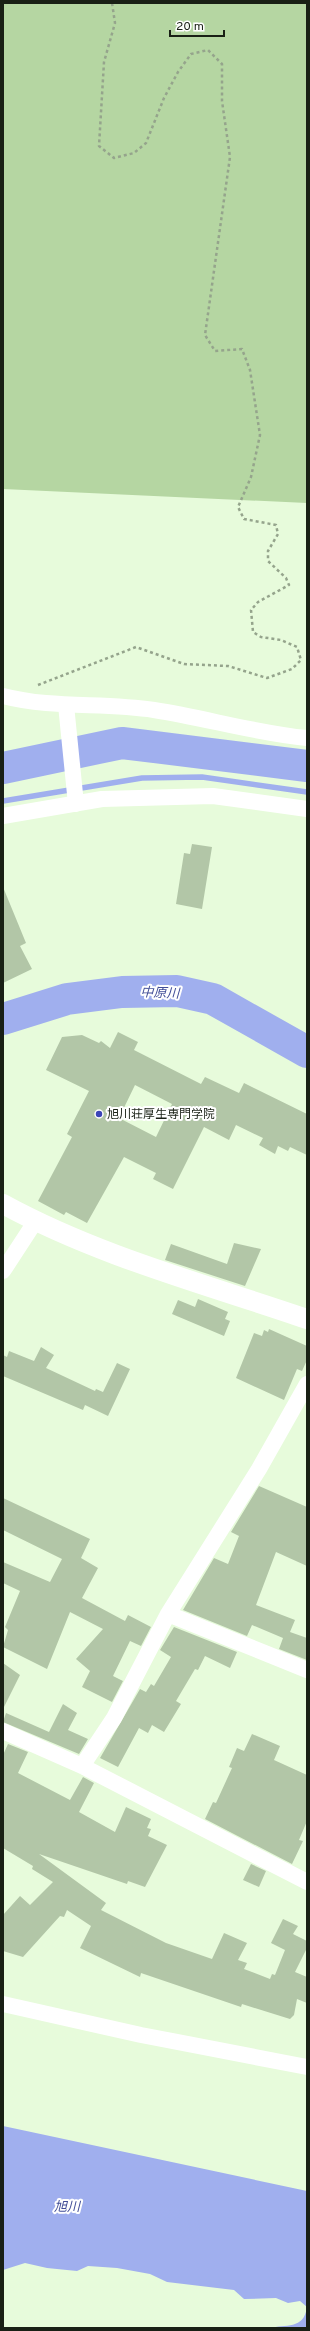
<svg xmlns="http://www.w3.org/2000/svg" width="310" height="2331" viewBox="0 0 310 2331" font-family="Overpass,'Noto Sans JP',sans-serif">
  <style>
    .green { fill: #b5d6a2 }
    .water { fill: #a0afee }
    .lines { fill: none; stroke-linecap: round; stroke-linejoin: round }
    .stream { stroke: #a0afee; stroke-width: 5.5 }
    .river { stroke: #a0afee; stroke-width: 32 }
    .building { fill: #b2c6a7; fill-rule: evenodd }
    .path { stroke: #95a48c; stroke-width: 2.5; stroke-dasharray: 3 3; stroke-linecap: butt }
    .minor { stroke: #fff; stroke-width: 16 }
    .tertiary { stroke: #fff; stroke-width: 20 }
    .poi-dot { fill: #3b44b7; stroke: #fff; stroke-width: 1.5 }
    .labels { text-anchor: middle; stroke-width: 4; stroke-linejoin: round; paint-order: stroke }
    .poi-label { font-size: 12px; fill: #192015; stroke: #fff; text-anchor: start }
    .water-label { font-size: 13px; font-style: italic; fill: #414d97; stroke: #fff }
  </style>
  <rect width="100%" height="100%" fill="#e7fbdb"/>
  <path class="green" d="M3,3H307V503L3,489Z"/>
  <path class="water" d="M3,2126L307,2191V2328H270C285,2324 304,2330 307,2307L300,2301L288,2303L276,2298L244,2299L234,2290L167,2282L150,2274L117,2268L88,2266L77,2271L47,2268L25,2263L3,2270Z"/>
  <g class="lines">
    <path class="stream" d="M3,801L142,778L202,777L307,792"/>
    <path class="river" d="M3,768L122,743L307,766
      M3,1019L67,999L122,992L177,991L213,999L307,1052"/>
  </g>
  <path class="building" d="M192,844L212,847L202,909L176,904L184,853L190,854Z
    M3,887L26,943L20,946L32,969L3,983Z
    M118,1032L138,1042L134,1050L201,1084L205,1077L239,1093L244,1083L307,1114V1155L290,1147L288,1151L278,1146L275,1154L259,1145L263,1138L236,1125L229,1140L204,1127L173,1189L153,1179L156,1173L124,1157L87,1223L66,1212L64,1215L38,1201L72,1137L67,1134L89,1091L46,1070L62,1037L82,1035L99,1043L101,1041L110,1048ZM135,1085L172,1104L156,1137L119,1118Z
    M234,1243L261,1249L245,1286L165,1260L171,1244L227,1264Z
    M198,1299L228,1312L225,1319L230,1321L224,1336L172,1314L178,1300L195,1307Z
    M269,1329L307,1346V1360L302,1371L297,1369L284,1400L236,1378L254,1333L262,1336L264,1330L268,1332Z
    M41,1347L54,1355L46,1368L95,1391L96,1389L103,1392L117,1363L130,1369L108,1416L85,1405L83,1410L3,1376V1355L7,1357L9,1351L34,1361Z
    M259,1486L307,1507V1566L276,1552L256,1605L295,1620L290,1632L307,1638V1660L279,1649L283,1638L252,1625L247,1636L183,1610L214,1558L228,1564L239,1536L231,1532Z
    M3,1498L90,1539L81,1558L98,1568L82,1598L125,1621L128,1615L151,1627L141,1646L130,1641L113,1676L123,1681L112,1702L82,1687L90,1671L76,1659L103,1629L70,1612L47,1669L3,1647L8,1630L5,1627L20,1591L3,1583V1562L50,1582L62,1559L3,1530Z
    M174,1627L237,1652L230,1668L205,1656L198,1670L195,1669L176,1701L181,1704L164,1732L152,1725L148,1733L139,1728L118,1767L100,1758L140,1689L146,1692L151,1684L154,1686L171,1657L160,1650Z
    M3,1663L20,1675L3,1709Z
    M63,1704L77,1713L68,1730L88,1739L79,1754L3,1722L6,1713L49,1732Z
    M252,1734L280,1746L274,1760L307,1775V1821L299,1840L303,1841L292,1864L205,1819L213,1802L216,1803L232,1768L229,1767L237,1748L244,1751Z
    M8,1744L28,1752L18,1773L70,1800L83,1777L94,1783L79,1812L115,1832L126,1807L151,1819L147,1828L151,1829L148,1836L167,1845L145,1887L128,1881L127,1884L39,1854L106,1903L101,1910L166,1943L212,1959L224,1933L247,1943L238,1960L247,1963L244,1969L270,1979L272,1974L275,1975L285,1950L271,1943L283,1919L298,1926L293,1934L307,1941V1948L295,1972L307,1977V2003L297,1999L294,2015L290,2019L242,2004L241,2007L141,1973L140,1977L80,1948L91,1926L67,1910L64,1917L60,1916L23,1957L3,1951V1915L20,1896L30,1905L53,1882L32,1869L33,1866L3,1848V1755Z
    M251,1864L266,1871L259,1887L243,1880Z"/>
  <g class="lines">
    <path class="path" d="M38,685L136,647L184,664L228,666L267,678L292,669L301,660L297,647L281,640L261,637L253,632L251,610L258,602L289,585L286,578L268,561V551L278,534L276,525L244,519L238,507L251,477L260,435L250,370L242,349L215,351L205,335L230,157L222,101V64L208,50L191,54L178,72L164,98L146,143L134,153L114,158L99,146L104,62L115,23L112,3"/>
    <path class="minor" d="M3,696C53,709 104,702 154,710C206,718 255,733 307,738
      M66,705L76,804
      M3,816L102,799L213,796L307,809
      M3,1271L35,1222
      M168,1614L307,1670
      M3,1731L82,1766L307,1882
      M82,1766L114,1718L168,1614L259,1469L307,1384
      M3,2004L141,2035L307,2067"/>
    <path class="tertiary" d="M3,1204C98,1256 205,1284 307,1319"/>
  </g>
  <circle class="poi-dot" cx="99" cy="1114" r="4"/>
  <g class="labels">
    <g class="poi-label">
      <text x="107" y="1118">旭川荘厚生専門学院</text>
    </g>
    <g class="water-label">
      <text transform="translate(160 992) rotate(2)" y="5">中原川</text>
      <text x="67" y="2211">旭川</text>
    </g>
  </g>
  <rect width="310" height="2331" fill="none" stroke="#192015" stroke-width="8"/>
  <path d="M170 30v6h54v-6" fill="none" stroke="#192015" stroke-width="2"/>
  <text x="176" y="30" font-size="12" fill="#192015" stroke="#ffffff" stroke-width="3" paint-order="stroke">20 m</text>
</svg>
